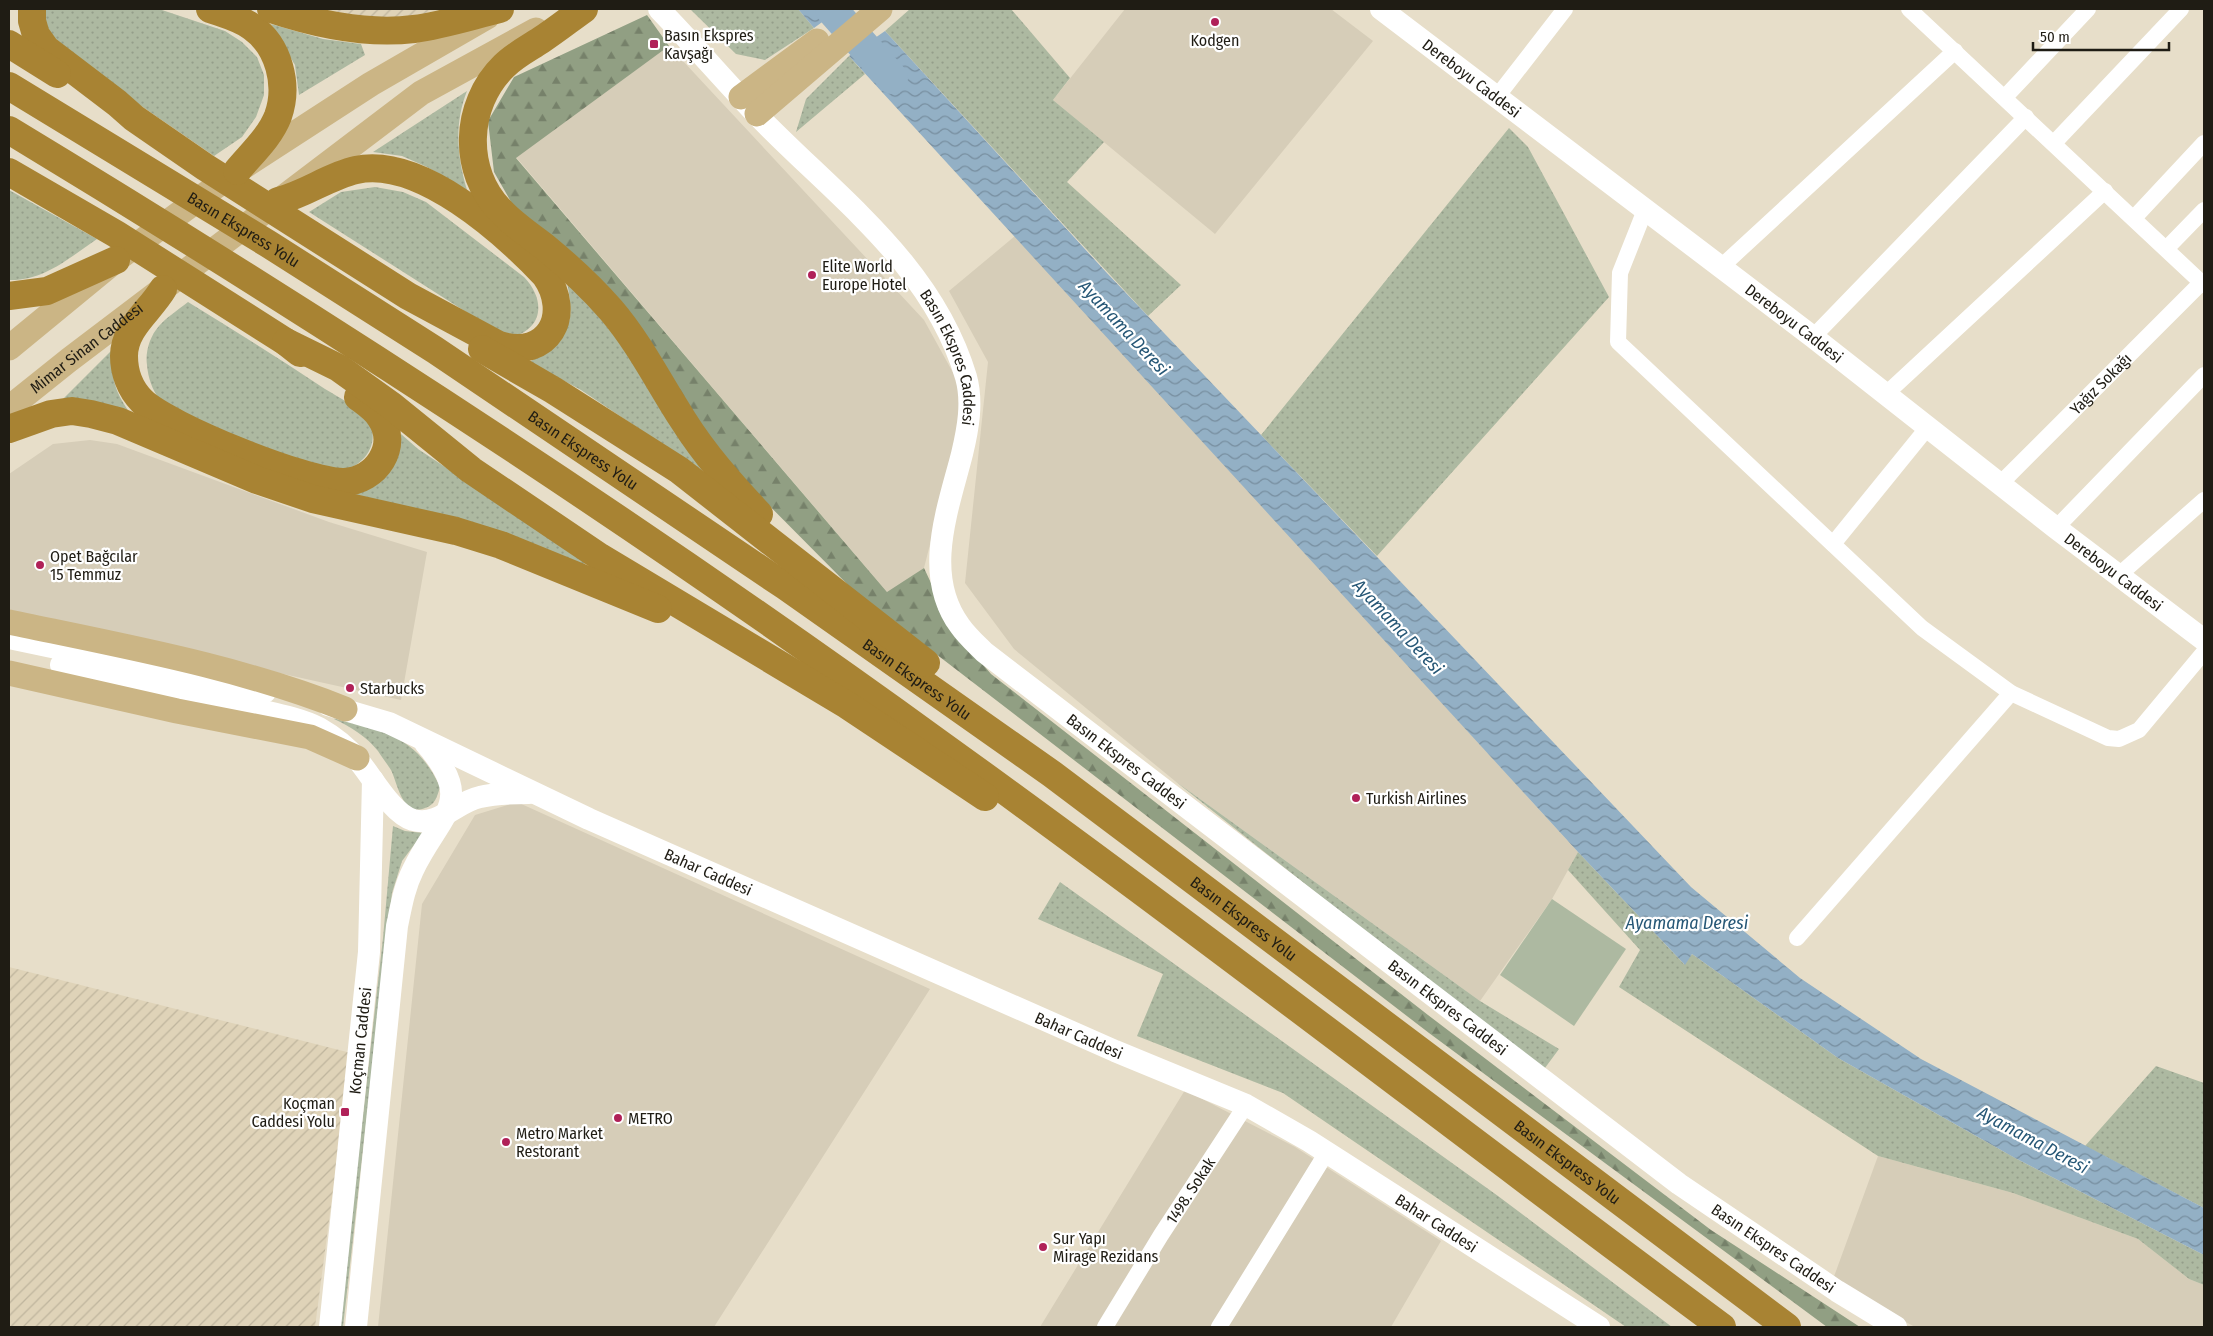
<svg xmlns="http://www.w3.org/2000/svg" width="2213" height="1336" viewBox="0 0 2213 1336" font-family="'Fira Sans Condensed',sans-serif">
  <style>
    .commercial { fill: #d6cdb8 }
    .industrial { fill: url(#industrial-furrows) }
    .grass { fill: url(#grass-dots) }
    .forest { fill: url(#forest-firs) }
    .park { fill: #adb9a1 }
    .water { fill: url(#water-waves) }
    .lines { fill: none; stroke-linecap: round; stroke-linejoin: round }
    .river { stroke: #93b0c5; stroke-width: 32 }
    .street { stroke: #fff; stroke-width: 16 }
    .secondary { stroke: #fff; stroke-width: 22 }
    .primary { stroke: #cbb585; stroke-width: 25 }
    .highway { stroke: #a88333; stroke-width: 28 }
    .poi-dot { fill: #b02158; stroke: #fff; stroke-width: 2 }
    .labels { text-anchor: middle; stroke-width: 4.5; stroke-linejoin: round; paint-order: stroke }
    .poi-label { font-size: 16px; fill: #1f1c14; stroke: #fff; text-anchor: start }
    .street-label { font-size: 16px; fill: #1f1c14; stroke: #fff }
    .water-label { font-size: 18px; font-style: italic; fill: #265776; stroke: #fff }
  </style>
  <defs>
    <pattern id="industrial-furrows" width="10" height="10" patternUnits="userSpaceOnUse" patternTransform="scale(1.25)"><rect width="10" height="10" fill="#dfd3b8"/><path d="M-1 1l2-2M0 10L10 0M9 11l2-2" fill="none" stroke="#bfb59d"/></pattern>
    <pattern id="grass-dots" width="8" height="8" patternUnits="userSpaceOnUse" patternTransform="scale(1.25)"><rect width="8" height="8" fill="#adb9a1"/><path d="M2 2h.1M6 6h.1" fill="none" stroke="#949e8a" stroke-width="1.8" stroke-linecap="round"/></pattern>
    <pattern id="forest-firs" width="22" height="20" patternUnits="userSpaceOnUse" patternTransform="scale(1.25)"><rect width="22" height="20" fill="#919f83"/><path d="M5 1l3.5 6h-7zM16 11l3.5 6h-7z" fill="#76816a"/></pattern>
    <pattern id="water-waves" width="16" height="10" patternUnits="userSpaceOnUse" patternTransform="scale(1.25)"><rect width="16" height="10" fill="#93b0c5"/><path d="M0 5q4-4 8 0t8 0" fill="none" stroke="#778e9f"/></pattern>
  </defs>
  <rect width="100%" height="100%" fill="#e7dec9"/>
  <path class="commercial" d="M1125,9H1331L1373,41L1215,234L1053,100Z
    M669,46L924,320L967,398L924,568L888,593L516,157Z
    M1015,236L1578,852L1552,899L1480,1001L1175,781L1014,649L965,583L988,362L949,291Z
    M90,440L117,444L329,522L427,552L401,700L9,613V474L53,444Z
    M517,802L930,989L714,1327H378L422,904L475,815Z
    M1185,1090L1295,1147L1441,1241L1391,1327H1040Z
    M1878,1156L2013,1193L2138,1239L2189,1279L2204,1285V1327H1915L1832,1282Z"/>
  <path class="industrial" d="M319,9H450L407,21L334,14Z
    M9,967L351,1053L315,1327H9Z"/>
  <path class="grass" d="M46,9H159L225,31L242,42L257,57L264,75V95L256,117L242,137L214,156L57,48L43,20Z
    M690,9H798L814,28L765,60L736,54Z
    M910,9H1011L1070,78L1053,100L1104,142L1067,182L1181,285L1148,316L885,31Z
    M271,24L323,39L361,44L365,55L299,95L295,65Z
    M849,56L865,74L796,132L806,99Z
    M467,91C454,124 457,156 467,190L427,167L402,156L373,152Z
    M1509,128L1528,147L1609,297L1377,556L1261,435Z
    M375,187L403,192L426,202L524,277C547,301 543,332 507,338L309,212L341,192Z
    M9,190L97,239C69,258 44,281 9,280Z
    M567,282C624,338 661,401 705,467L702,471L581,390L529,362C541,356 562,338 568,324C573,312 569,294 567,282Z
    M188,302C234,330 280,359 325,389C338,397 359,407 368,420C382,443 363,469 338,471C312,473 273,451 249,441C231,434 170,412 160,400C152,390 148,377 147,365C145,352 150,336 159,326C167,317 178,310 188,302Z
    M114,348C111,382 114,390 134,419L61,401Z
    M401,434L418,449L587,561L584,565L349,497C384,484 396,472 401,434Z
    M335,718C385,731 417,737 440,787C437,797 435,805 425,808C402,817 398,784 391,770C387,764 382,757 378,751C366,736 351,727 334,719Z
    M1175,781L1480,1001L1559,1049L1542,1072Z
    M393,826L405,831L423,833L402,861L392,893L343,1327H339L383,938Z
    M1578,852L1684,964L1692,954L1838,1058L2015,1158L2204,1255V1285L2189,1279L2138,1239L2013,1193L1878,1156L1619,987L1640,950L1568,870Z
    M1060,882L1498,1196L1672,1327H1626L1283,1093L1137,1036L1163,974L1038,919Z
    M2156,1066L2204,1083V1208L2085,1146Z"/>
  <path class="forest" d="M647,15L669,46L516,158L887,592L924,568L952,628L991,674L1428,1015L1711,1230L1860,1327H1827L1429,1033L854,591L726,462L514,207L494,172L488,121L514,77Z"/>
  <path class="park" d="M1552,899L1626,949L1574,1026L1500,975Z"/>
  <path class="water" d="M798,9H840L814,28Z
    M885,31L1106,272L1691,887L1800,978L1921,1059L2204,1208V1255L2015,1158L1838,1058L1692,954L1685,965L1578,852L849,56Z"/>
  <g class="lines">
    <path class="river" d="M831,9L892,78"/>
    <g class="street">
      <path d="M1909,9L2204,285"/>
      <path d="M2005,97L2088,9"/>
      <path d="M1496,98L1565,9"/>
      <path d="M2054,143L2181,9"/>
      <path d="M1645,210L1620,273L1618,342L1922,628L2011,693L2108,738L2119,739L2139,730L2204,652"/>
      <path d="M2134,218L2204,143"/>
      <path d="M2167,248L2204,210"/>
      <path d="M1721,267L1955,51"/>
      <path d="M1813,337L2026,117"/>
      <path d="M1886,394L2105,191"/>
      <path id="s1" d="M2000,484L2202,282"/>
      <path d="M2056,528L2204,375"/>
      <path d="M1833,544L1928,427"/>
      <path d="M2119,575L2204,500"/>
      <path d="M1797,938L2011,693"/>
      <path id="s2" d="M1105,1327L1161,1235L1246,1105"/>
      <path d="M1219,1327L1327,1152"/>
    </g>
    <g class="secondary">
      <path id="s3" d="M659,9C692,43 724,80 757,115C835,196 932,263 966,377C973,402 968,429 962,454C948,509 922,575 960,626C967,636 976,644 984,652L1679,1184L1837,1291L1896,1327"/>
      <path id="s4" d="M1381,9L1813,337L2056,528L2204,640"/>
      <path d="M9,638L265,692"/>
      <path d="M61,665C123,678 185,691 246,707C270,713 297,717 319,728C333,736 347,747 357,759C372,776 391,813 413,820C439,827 456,802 480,797C496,793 512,793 529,793"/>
      <path id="s5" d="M328,705L389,723L589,819L1115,1051L1246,1105L1309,1141L1599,1327"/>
      <path id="s6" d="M330,1327L369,952L373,780"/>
      <path d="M356,1327L397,926C401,907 404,888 413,870C440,813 477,803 425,743"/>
    </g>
    <g class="primary">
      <path d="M741,97L817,41"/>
      <path d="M757,114L880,9"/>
      <path d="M9,348L116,260L237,171L371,84L487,17"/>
      <path id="s7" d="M9,408L69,360L421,93L536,30"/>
      <path d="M9,622C122,646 237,666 345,709"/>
      <path d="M9,673L177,711L310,737L357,758"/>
    </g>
    <g class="highway">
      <path d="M32,9V21L36,35L46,49L117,103L134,118L205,167L408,296L499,345C548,360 573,315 545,275C504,232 420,156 356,170C329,176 306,194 278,201"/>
      <path d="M210,9C224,14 240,18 252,27C279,46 289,85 278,116C270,137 251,154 237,171"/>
      <path d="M271,9C316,24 366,35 414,29C443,25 471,16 500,9"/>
      <path d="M584,9C570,19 556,30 541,40C529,48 515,55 504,66C464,105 462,172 501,211C514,225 531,236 545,247C568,266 591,287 611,310C640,344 659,383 683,420C705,455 731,484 759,514"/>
      <path d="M9,44L57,74"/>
      <path id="s8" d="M9,86L270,245L435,350L785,586L1052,774L1787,1327"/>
      <path d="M9,130C326,322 638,525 939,743C1203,933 1460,1133 1722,1327"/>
      <path d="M9,172L116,234L286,342L300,353"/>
      <path d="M163,289C150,311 124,328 124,356C124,372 130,389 142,401C167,426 308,483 344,482C376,481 400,446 380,417C375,409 366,403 358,397"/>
      <path d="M9,296L47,291L116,260"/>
      <path d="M286,342L339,368L392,406L471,470L600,557L847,705L985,797"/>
      <path d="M482,349L553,390L679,470L926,663"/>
      <path d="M9,429L51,414L72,411L91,414L118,421L257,480L313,499L456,531L501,545L658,609"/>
    </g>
  </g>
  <g class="poi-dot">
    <circle cx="1215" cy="22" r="5"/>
    <rect x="649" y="39" width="10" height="10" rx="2.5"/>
    <circle cx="812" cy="275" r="5"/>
    <circle cx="40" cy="565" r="5"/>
    <circle cx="350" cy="688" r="5"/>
    <circle cx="1356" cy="798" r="5"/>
    <rect x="340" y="1107" width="10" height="10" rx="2.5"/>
    <circle cx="618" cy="1118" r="5"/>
    <circle cx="506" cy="1142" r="5"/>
    <circle cx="1043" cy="1247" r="5"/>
  </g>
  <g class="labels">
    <g class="poi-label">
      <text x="664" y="41">Basın Ekspres<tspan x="664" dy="18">Kavşağı</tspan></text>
      <text x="1215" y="46" text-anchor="middle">Kodgen</text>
      <text x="822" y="272">Elite World<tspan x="822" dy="18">Europe Hotel</tspan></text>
      <text x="50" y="562">Opet Bağcılar<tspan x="50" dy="18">15 Temmuz</tspan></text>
      <text x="360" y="694">Starbucks</text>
      <text x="1366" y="804">Turkish Airlines</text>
      <text x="335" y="1109" text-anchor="end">Koçman<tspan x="335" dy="18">Caddesi Yolu</tspan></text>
      <text x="628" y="1124">METRO</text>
      <text x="516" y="1139">Metro Market<tspan x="516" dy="18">Restorant</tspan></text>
      <text x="1053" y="1244">Sur Yapı<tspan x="1053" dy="18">Mirage Rezidans</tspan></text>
    </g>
    <g class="street-label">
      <text dy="6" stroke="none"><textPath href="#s4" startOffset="114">Dereboyu Caddesi</textPath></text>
      <text dy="6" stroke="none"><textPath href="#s8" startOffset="275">Basın Ekspress Yolu</textPath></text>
      <text dy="6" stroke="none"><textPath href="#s4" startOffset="519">Dereboyu Caddesi</textPath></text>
      <text dy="6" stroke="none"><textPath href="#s7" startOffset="98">Mimar Sinan Caddesi</textPath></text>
      <text dy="6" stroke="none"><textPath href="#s3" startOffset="460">Basın Ekspres Caddesi</textPath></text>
      <text dy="6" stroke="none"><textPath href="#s1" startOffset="142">Yağız Sokağı</textPath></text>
      <text dy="6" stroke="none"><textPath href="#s8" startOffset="680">Basın Ekspress Yolu</textPath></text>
      <text dy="6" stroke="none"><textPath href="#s4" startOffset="924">Dereboyu Caddesi</textPath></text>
      <text dy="6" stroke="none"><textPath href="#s8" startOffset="1085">Basın Ekspress Yolu</textPath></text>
      <text dy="6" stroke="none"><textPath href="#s3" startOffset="955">Basın Ekspres Caddesi</textPath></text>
      <text dy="6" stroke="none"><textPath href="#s5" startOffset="416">Bahar Caddesi</textPath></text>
      <text dy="6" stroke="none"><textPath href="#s8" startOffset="1490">Basın Ekspress Yolu</textPath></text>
      <text dy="6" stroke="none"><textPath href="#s3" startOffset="1360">Basın Ekspres Caddesi</textPath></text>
      <text dy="6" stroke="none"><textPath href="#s5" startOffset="821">Bahar Caddesi</textPath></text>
      <text dy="6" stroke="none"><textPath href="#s6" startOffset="288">Koçman Caddesi</textPath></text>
      <text dy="6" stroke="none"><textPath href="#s8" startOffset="1895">Basın Ekspress Yolu</textPath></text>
      <text dy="6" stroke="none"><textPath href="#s2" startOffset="161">1498. Sokak</textPath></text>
      <text dy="6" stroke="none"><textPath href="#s5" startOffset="1226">Bahar Caddesi</textPath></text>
      <text dy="6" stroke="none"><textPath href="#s3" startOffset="1765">Basın Ekspres Caddesi</textPath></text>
    </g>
    <g class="water-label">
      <text transform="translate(1124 328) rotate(47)" y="6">Ayamama Deresi</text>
      <text transform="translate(1398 627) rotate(47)" y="6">Ayamama Deresi</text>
      <text x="1687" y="929">Ayamama Deresi</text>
      <text transform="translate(2033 1140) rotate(28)" y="6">Ayamama Deresi</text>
    </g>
  </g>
  <rect width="2213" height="1336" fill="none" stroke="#1f1c14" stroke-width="20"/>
  <path d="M2033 42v8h136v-8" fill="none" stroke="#1f1c14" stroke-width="2.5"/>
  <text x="2040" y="42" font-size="15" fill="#1f1c14" stroke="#ffffff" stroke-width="4" paint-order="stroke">50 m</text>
</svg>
